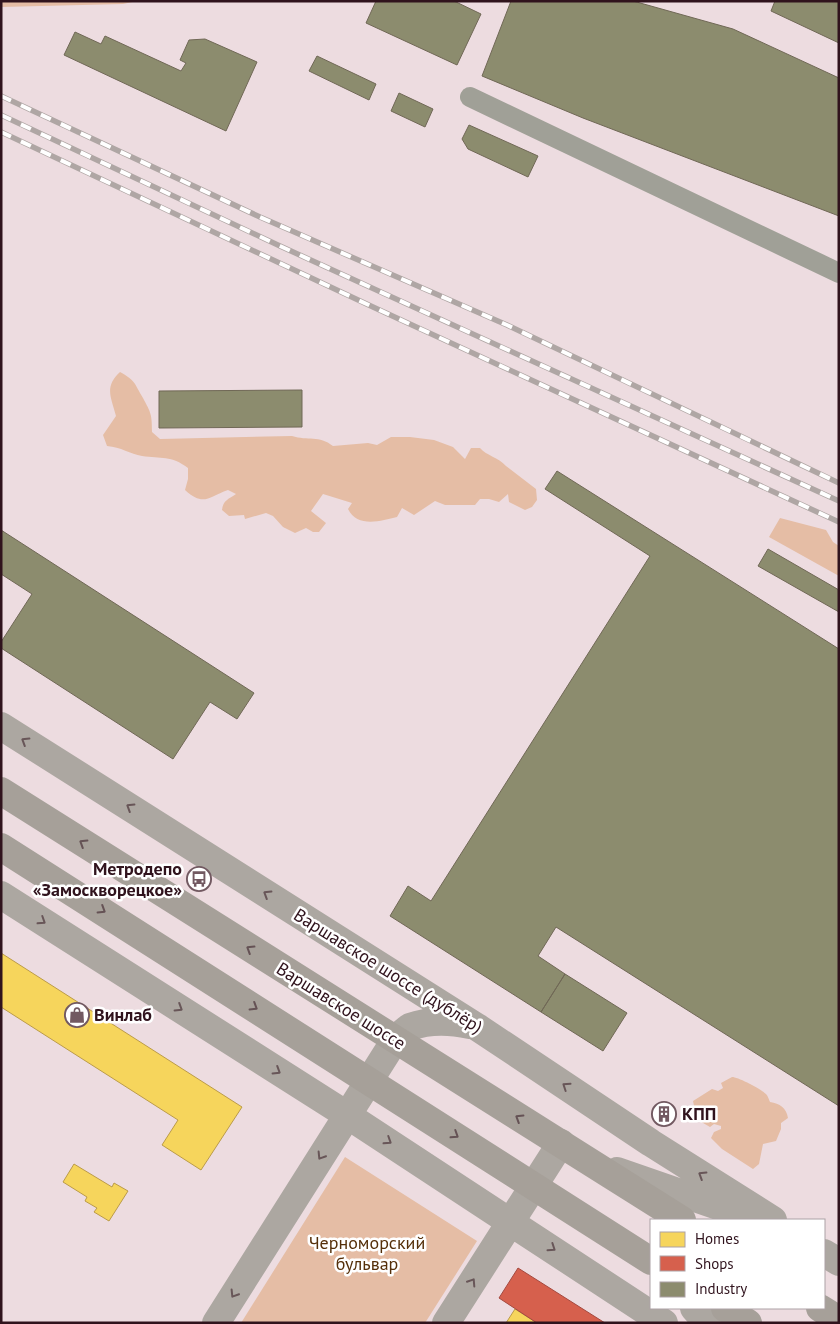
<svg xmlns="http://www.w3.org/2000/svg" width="840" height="1324" viewBox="0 0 840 1324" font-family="'PT Sans',sans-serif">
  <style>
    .green { fill: #e5bda5 }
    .homes { fill: #f6d55c; stroke: #bb9b49 }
    .shops { fill: #d6604d; stroke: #a4493f }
    .industry { fill: #8c8c6e; stroke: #706856 }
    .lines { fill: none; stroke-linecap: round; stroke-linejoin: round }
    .street { stroke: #a0a097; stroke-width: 20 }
    .secondary { stroke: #aca7a1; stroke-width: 28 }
    .primary { stroke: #a6a099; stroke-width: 28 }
    .rail-casing { stroke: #afa6a4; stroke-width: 5.5 }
    .rail { stroke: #fff; stroke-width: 4; stroke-dasharray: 11; stroke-linecap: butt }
    .oneway { stroke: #685658 }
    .oneway2 { stroke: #655255 }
    .labels { text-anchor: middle; stroke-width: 5; stroke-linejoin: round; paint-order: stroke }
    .poi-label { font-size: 18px; font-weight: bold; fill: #30131d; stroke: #fff; text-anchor: start }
    .street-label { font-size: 18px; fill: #30131d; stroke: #fff }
    .park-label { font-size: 18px; fill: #552f09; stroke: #fff }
  </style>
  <rect width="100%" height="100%" fill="#eddce0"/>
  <path class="green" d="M1,1H137L123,4L1,7Z
    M120,372C136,381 134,383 143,398C151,413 152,414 152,432L160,439L292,436C308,441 319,435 333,446L368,443L377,445L391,437H410L434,440L453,447L465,459L471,448H480C487,456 498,457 506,466L536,489L537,500L532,507L525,510L509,502L508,494L499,502L489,499H480L475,505H445L435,501L414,515L402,508L397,517C381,521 357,528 348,509L352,503L323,494L311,511L326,523L319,532H313L306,528L295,533L283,527L273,516L266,513L245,519L244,515L229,516L222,510C223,500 229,499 236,494L228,490C208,497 204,507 185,490L188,479V468C171,455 161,459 142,456C130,454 121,447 107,446L103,435L116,416C111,397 104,387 120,372Z
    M780,518L826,530L833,542L839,546V576L769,537Z
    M732,1077C738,1077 761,1089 766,1094C768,1096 769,1100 770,1102C780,1104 786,1107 788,1118L781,1123V1129L776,1141L763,1144L759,1164L753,1169L722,1149L711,1138L714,1132L721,1129V1126L714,1124L710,1127L698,1120C697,1113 694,1108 693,1101L712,1089L718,1091L723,1088L721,1083Z
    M345,1157L477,1241L425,1323H241Z"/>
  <path class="homes" d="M1,953L242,1107L201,1170L162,1145L178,1120L1,1007Z
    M74,1164L112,1187L114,1183L128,1191L109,1221L94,1212L97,1208L85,1201L87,1197L63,1182Z
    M515,1309L537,1323H506Z"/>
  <path class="shops" d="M518,1268L605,1323H537L499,1298Z"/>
  <path class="industry" d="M376,1H454L481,14L457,65L366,23Z
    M511,1H633L733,29L839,78V216L583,118L482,76Z
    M775,1H839V43L771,11Z
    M75,32L101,44L105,36L181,71L186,63L180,60L189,40L205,39L257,62L226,131L64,55Z
    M317,56L376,84L369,100L309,71Z
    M399,93L433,109L425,127L391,111Z
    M469,125L538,156L528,177L468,149L462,139Z
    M302,390V427L159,428V391Z
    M557,471L839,649V1106L556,927L538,956L565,974L541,1012L390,916L408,886L431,901L650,556L545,489Z
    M1,530L254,693L237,719L210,702L173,759L1,648V642L32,594L1,574Z
    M768,549L839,590V612L758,566Z
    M565,974L627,1013L603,1051L541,1012Z"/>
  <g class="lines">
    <path class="street" d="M470,97L839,273"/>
    <path class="secondary" d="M1,726L477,1027L651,1143L773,1220
      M1,895L347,1115L664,1323
      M617,1171L744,1215
      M824,1253L839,1262
      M694,1308L707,1323
      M216,1323L395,1040C399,1036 405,1030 410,1027C429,1020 451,1021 470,1025
      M446,1323L561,1143"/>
    <path class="primary" d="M1,791L682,1220
      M1,847L651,1261
      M725,1308L748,1323
      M820,1308L839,1320"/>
    <defs>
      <path id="rail" d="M1,96L260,217L507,325L839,483
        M1,115L280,246L839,501
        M1,132L373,307L839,522"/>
    </defs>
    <use href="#rail" class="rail-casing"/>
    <use href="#rail" class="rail"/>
  </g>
  <defs><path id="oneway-chevron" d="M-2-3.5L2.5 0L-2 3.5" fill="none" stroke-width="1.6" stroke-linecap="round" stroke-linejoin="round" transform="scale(1.25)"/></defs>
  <g class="oneway">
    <use href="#oneway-chevron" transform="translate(25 741) rotate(-148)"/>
    <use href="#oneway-chevron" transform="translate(130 807) rotate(-148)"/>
    <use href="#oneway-chevron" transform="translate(267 894) rotate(-148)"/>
    <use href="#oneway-chevron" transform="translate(42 921) rotate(33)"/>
    <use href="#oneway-chevron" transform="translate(179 1008) rotate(32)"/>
    <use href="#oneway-chevron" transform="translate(277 1071) rotate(32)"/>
    <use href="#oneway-chevron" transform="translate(566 1086) rotate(-146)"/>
    <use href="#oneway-chevron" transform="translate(388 1141) rotate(33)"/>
    <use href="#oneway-chevron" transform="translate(321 1156) rotate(122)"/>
    <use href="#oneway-chevron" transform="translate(702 1175) rotate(-148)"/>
    <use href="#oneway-chevron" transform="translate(552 1248) rotate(34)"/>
    <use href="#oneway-chevron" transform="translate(472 1282) rotate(-57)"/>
    <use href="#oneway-chevron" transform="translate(234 1294) rotate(122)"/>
  </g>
  <g class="oneway2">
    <use href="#oneway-chevron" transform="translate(83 843) rotate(-148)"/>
    <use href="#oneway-chevron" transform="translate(102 910) rotate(32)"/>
    <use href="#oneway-chevron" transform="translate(250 949) rotate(-148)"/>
    <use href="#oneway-chevron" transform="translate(254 1007) rotate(32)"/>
    <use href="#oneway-chevron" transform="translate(519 1118) rotate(-148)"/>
    <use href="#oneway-chevron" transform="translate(455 1135) rotate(33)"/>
  </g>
  <defs>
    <symbol id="bus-ring" viewBox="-11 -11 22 22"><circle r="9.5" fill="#fff" stroke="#725961" stroke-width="1.5"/><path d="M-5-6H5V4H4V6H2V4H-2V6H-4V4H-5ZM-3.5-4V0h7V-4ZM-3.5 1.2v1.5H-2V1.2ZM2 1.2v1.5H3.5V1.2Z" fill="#725961"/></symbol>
    <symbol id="shop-ring" viewBox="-11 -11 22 22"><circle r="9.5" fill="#fff" stroke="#725961" stroke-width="1.5"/><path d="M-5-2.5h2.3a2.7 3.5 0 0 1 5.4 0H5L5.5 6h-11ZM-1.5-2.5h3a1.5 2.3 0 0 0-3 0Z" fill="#725961"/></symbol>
    <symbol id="building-ring" viewBox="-11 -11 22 22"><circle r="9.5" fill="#fff" stroke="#725961" stroke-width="1.5"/><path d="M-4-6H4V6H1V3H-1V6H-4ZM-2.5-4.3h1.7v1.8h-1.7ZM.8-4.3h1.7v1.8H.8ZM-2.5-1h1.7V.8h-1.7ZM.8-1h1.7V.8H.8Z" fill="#725961"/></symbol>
  </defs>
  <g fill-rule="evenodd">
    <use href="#bus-ring" x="185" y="865" width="28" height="28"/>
    <use href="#shop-ring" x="63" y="1001" width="28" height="28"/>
    <use href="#building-ring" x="650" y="1100" width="28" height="28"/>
  </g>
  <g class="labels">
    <g class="poi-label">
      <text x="182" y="875" text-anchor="end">Метродепо<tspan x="182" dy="21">«Замоскворецкое»</tspan></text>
      <text x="94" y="1021">Винлаб</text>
      <text x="682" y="1120">КПП</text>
    </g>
    <g class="street-label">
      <text transform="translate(388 971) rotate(32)" y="6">Варшавское шоссе (дублёр)</text>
      <text transform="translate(341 1006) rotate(32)" y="6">Варшавское шоссе</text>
    </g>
    <g class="park-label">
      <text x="367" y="1249">Черноморский<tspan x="367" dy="21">бульвар</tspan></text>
    </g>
  </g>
  <rect width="840" height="1324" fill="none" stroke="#30131d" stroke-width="5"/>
  <rect x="650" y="1219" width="175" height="90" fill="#ffffff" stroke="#aca1a5"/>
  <rect x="660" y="1232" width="25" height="15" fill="#f6d55c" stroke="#aca1a5"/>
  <text x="695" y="1244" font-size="15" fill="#30131d">Homes</text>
  <rect x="660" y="1256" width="25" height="15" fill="#d6604d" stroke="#aca1a5"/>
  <text x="695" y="1269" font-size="15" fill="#30131d">Shops</text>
  <rect x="660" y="1282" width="25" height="15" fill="#8c8c6e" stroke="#aca1a5"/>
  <text x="695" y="1294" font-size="15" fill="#30131d">Industry</text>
</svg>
